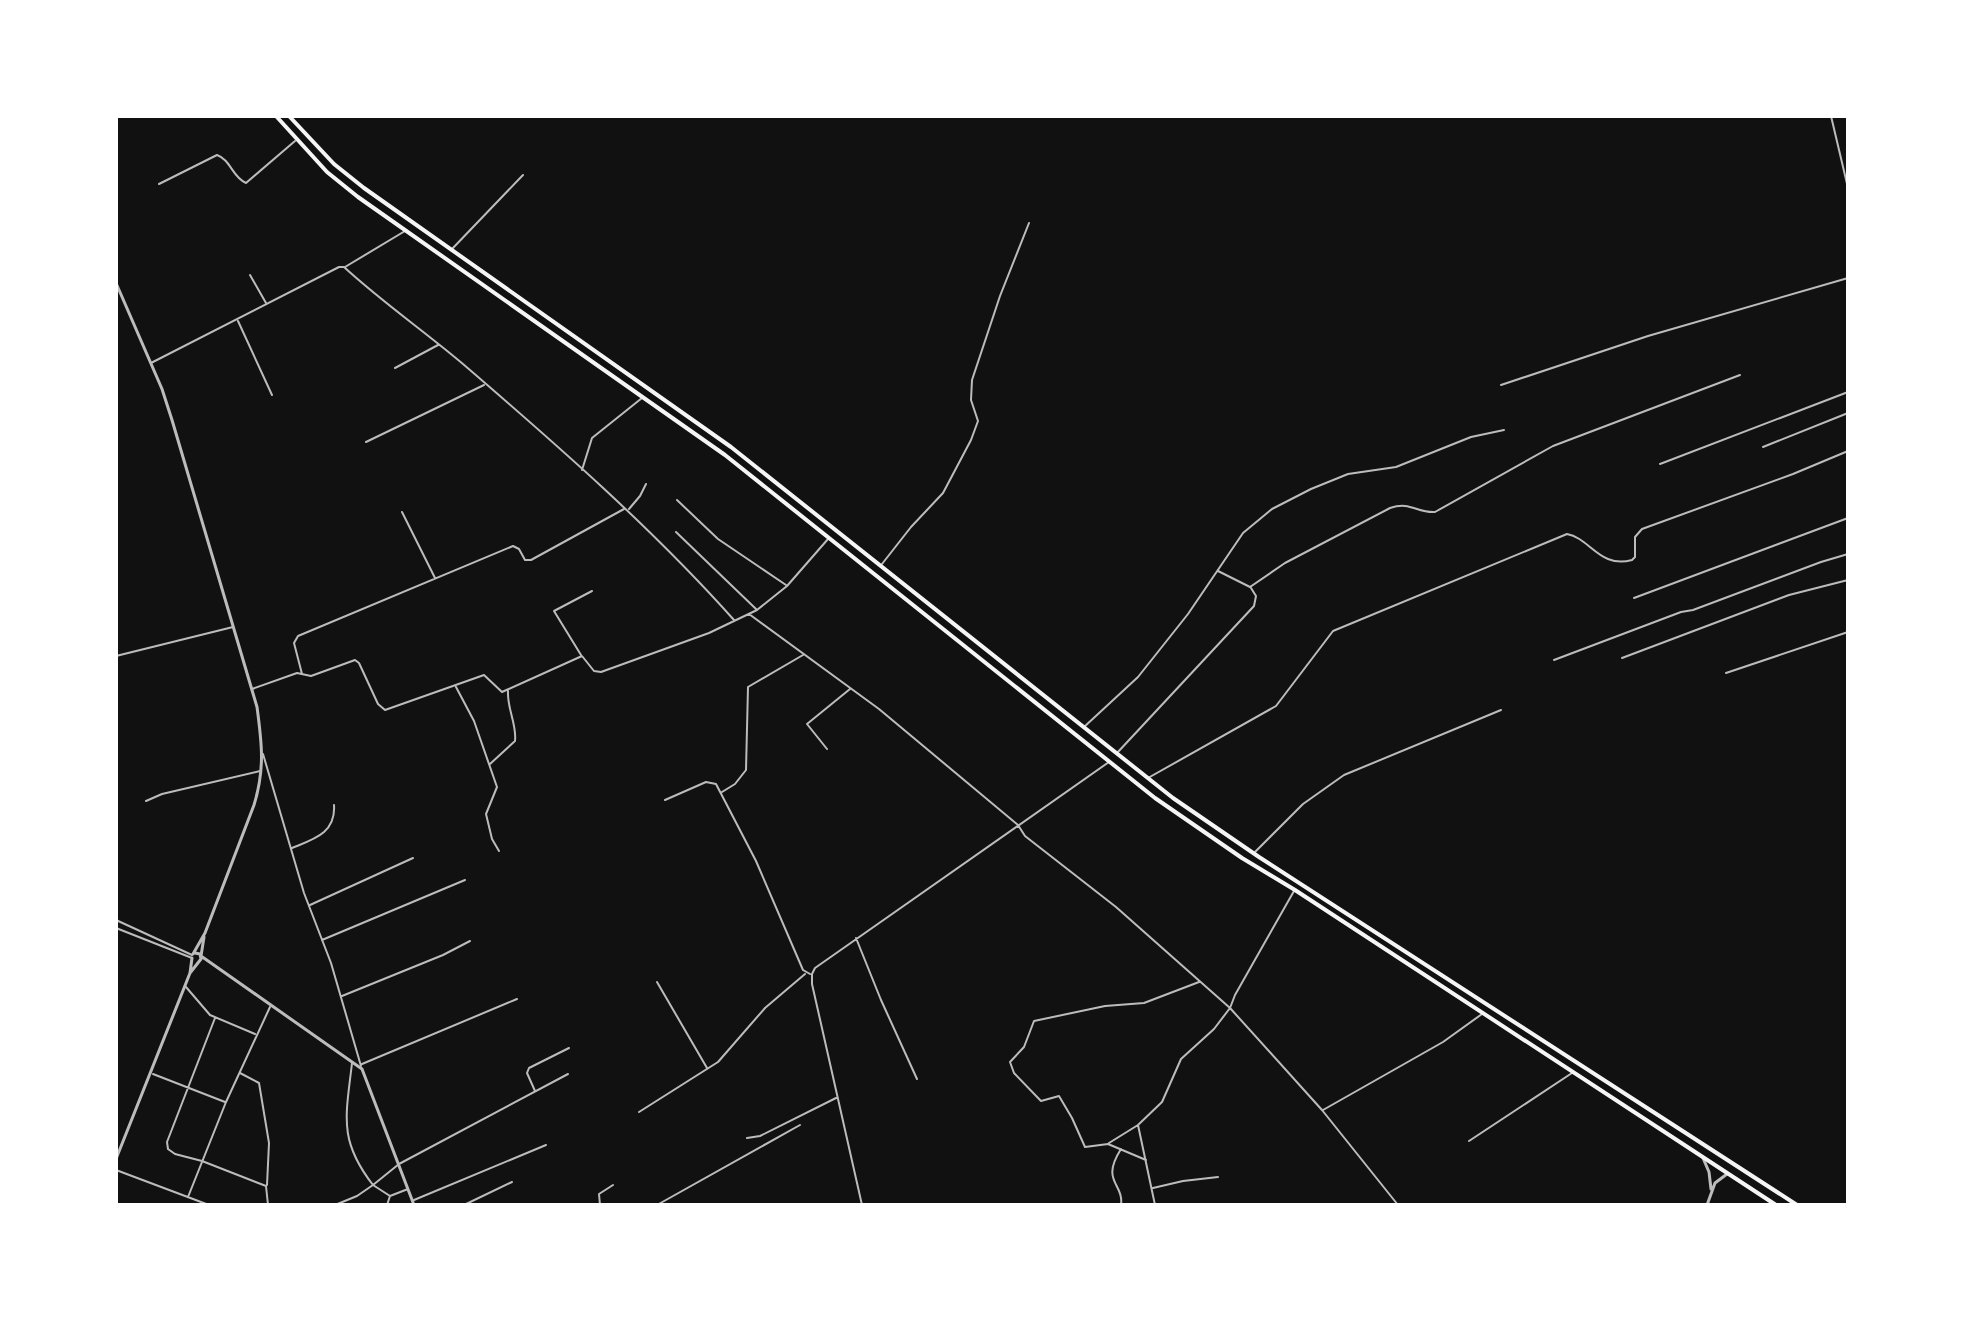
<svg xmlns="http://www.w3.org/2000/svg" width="1964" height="1321" viewBox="0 0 1964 1321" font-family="Merriweather,serif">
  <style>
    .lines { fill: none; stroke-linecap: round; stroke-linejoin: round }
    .minor { stroke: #bcbcbc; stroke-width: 2 }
    .tertiary { stroke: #bcbcbc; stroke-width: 3 }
    .trunk { stroke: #f5f5f5; stroke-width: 4 }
  </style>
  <rect width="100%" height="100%" fill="#111"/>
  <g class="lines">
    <path class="minor" d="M1831,116L1848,188
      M159,184L217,155C231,160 232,177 246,183L295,141
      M452,249L523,175
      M345,267L405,231
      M250,275L266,303
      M238,321L272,395
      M151,363L339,267H344C382,302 424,331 463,364C557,445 651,527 734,620
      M395,368L438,345
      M1501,385L1648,336L1848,278
      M366,442L484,385
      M1763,447L1848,413
      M1660,464L1848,392
      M582,470L592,438L642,398
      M677,500L718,539L786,585
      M629,509L640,496L646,484
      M402,512L435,578
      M676,532L756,609
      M882,564L911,527L943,493L971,440L978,421L971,400L972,380L1000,296L1029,223
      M1218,571L1250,587L1285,563L1390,508C1411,501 1416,513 1435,512L1553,446L1740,375
      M1634,598L1848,518
      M749,614L879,709L1018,825L1025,836L1116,907L1230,1008L1322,1110L1398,1205
      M581,655L554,611L592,591
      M116,656L233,627
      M1622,658L1789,595L1848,580
      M1554,660L1681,612L1693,610L1821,562L1848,554
      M1726,673L1848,632
      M302,674L294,643L298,636L513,546L519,549L525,560H531L624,509
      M456,687L474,721L497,787L486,814L492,839L499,851
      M252,689L297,673L311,676L355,660L359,663L378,704L385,710L484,675L502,692L582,656L594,671L601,672L709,633L757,610L787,586L828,539
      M1084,727L1138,677L1188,614L1243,533L1272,509L1311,489L1348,474L1396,467L1471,437L1504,430
      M827,749L807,724L850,689
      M1117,753L1254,606L1256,596L1251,588
      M263,754L304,893L331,963L361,1066
      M490,764L515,741C517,724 507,709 508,691
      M1148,778L1276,706L1333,631L1567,534C1590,538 1600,569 1632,560L1635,557V537L1642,529L1793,474L1848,451
      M722,792L735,784L746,770L748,687L803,655
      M665,800L706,782L716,784L756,861L803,970L810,974
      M146,801L162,794L260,771
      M292,848C314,839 336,833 334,805
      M1254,853L1303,804L1344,775L1501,710
      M310,905L413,858
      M116,920L192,955
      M116,928L192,958
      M856,938L881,1000L917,1079
      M322,940L465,880
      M657,982L707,1068
      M186,987L210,1015L255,1034
      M342,996L443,955L470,941
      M215,1018L167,1142L168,1149L175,1154L202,1161L266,1186L268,1205
      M352,1063C346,1116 338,1140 373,1185L399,1164L568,1074
      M362,1064L517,999
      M240,1073L259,1083L269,1143L267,1185
      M153,1074L225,1102
      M535,1091L527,1073L529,1068L569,1048
      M1323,1110L1443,1042L1482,1014
      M639,1112L718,1062L765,1008L805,974
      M747,1138L760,1136L836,1098
      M1469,1141L1572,1073
      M1109,1143L1138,1125
      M1121,1149C1100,1182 1124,1183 1121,1205
      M1146,1160L1108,1144L1085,1147L1072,1118L1059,1096L1041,1101L1014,1073L1010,1062L1024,1047L1034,1021L1105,1006L1144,1003L1199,982
      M116,1170L209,1205
      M1153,1188L1183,1181L1218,1177
      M188,1197L226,1102L270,1007
      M414,1200L546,1145
      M335,1205L357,1196L373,1185L390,1196L408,1189
      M387,1205L390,1196
      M464,1205L512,1182
      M600,1205L599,1194L613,1185
      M657,1205L800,1125
      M862,1205L812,984V974L815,968L1109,762
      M1155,1205L1138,1125L1162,1102L1181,1059L1214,1029L1230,1008L1235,995L1294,891"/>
    <path class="tertiary" d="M116,283L162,389L172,420L257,707C262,744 265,769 254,805L205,933L193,954
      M204,937L201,956L362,1069L414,1205
      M190,973L201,959L200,954L195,953
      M1703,1158L1709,1172L1711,1189
      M116,1159L190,973L192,958
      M1707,1205L1715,1183L1727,1174"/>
    <path class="trunk" d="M276,116L327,172L358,197L725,455L1155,798L1242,858L1295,890L1776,1205
      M289,116L334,164L364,188L731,447L1173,798L1259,857L1797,1205"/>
  </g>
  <rect width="1964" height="1321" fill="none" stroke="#ffffff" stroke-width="236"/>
</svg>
